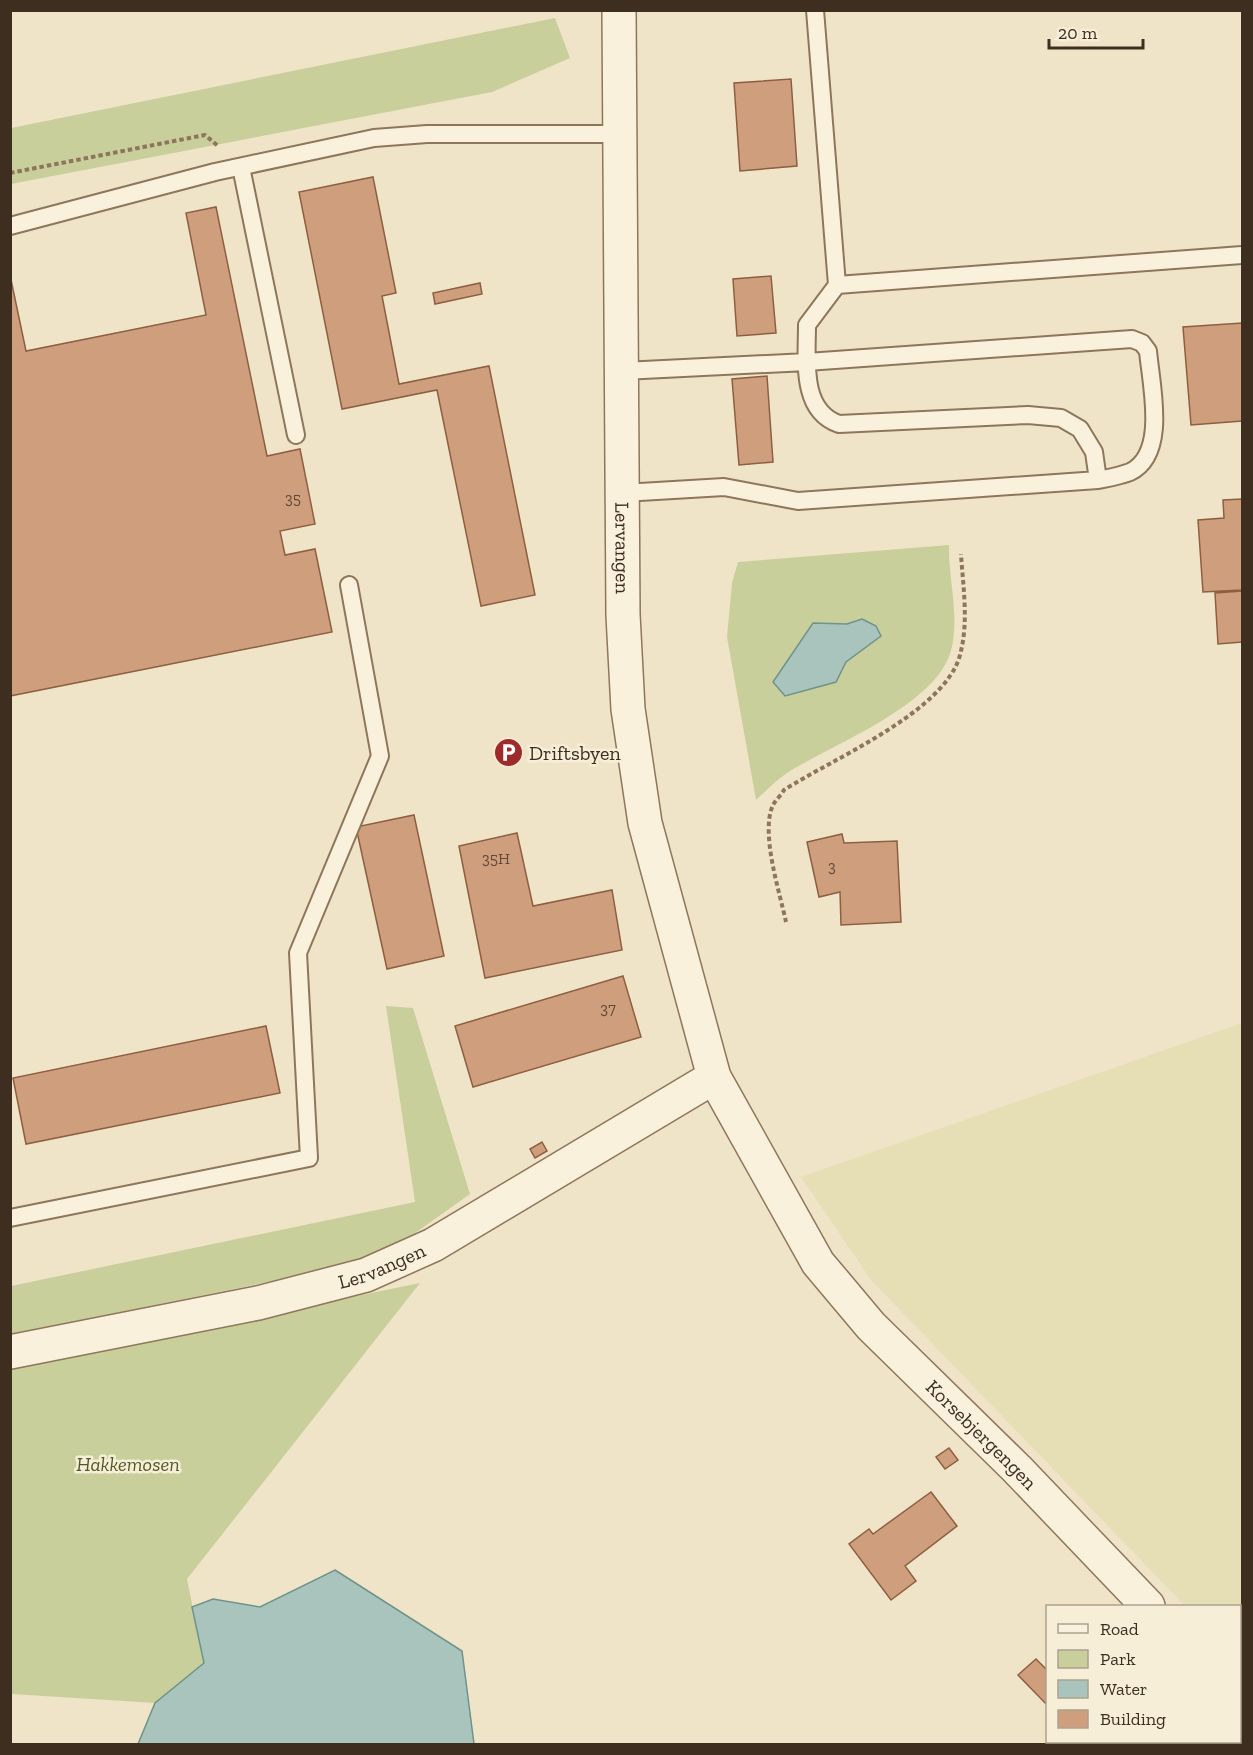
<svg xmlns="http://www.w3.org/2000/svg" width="1253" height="1755" viewBox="0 0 1253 1755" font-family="'Zilla Slab',serif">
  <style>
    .farmland { fill: #e6deb5 }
    .green { fill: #c9cf9b }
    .water { fill: #a9c4bc; stroke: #6f938a; stroke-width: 1.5 }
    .building { fill: #cf9f7d; stroke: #8d5f41; stroke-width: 1.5 }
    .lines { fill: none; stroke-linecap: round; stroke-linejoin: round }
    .lane-casing { stroke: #8d765c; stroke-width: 20 }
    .street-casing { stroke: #8d765c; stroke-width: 36 }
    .path { stroke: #8d765c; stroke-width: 4; stroke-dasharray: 4.5 3; stroke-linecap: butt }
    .lane { stroke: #faf1dc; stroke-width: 16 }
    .street { stroke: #faf1dc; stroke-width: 33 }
    .labels { text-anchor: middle; stroke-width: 5; stroke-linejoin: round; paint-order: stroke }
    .number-label { font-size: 16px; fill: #624a37 }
    .street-label { font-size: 20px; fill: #3d2e20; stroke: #f7eed8 }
    .poi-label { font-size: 20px; fill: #3d2e20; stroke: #f7eed8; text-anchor: start }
    .park-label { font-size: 20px; font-style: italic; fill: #4d5a26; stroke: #f7eed8 }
  </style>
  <rect width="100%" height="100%" fill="#f0e4c8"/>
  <path class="farmland" d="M1242,1023V1667L1240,1663V1606H1185L871,1280L801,1177Z"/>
  <path class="green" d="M555,18L570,58L492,92L11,184V128Z
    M949,545C948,579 961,620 950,654C932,707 833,744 787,773C776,780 766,791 756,800L727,637L732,583L738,562Z
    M386,1006L413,1008L470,1194L411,1236L342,1267L11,1334V1286L415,1202Z
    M420,1283L187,1579L204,1663L155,1703L11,1694L10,1367Z"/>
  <path class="water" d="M862,619L876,626L881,636L846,662L836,682L785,696L773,682L813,623L847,624Z
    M335,1570L462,1651L474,1744H138L155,1703L204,1663L192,1607L213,1599L260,1607Z"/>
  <path class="building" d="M791,79L797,166L740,171L734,83Z
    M373,177L396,293L382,296L399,384L489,366L535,595L481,606L437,390L342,409L299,192Z
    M216,207L267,456L300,449L315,524L280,531L285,555L315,549L332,632L10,696V275L26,351L206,315L186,213Z
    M771,276L776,333L737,336L733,279Z
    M480,283L482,294L435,304L433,293Z
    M1242,323V421L1191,425L1183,327Z
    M767,376L773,462L739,465L732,379Z
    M1242,499V590L1203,592L1198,520L1224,518L1223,500Z
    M1242,591V642L1218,644L1215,593Z
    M414,815L444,956L387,969L356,827Z
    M517,833L533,906L612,890L622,950L485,978L459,846Z
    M842,834L844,843L897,841L901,922L841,925L840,892L819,897L807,842Z
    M623,976L641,1037L473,1087L455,1026Z
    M266,1026L280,1093L26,1144L13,1078Z
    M542,1142L547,1151L535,1158L530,1149Z
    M949,1448L958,1460L945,1469L936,1457Z
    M931,1492L957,1526L905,1566L916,1581L891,1600L849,1544L869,1529L873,1534Z
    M1036,1659L1048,1671V1706L1018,1675Z"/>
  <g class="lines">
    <defs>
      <path id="lane" d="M815,10L837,285L1242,255
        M241,167L296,435
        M10,226L215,172L374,138L427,134H620
        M837,285L807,325C807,359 800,411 839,424L1028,415L1061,418L1080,429L1094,452L1098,480
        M623,371L807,362L1132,339L1142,343L1148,351C1151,385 1168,454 1130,472C1120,476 1108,478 1098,480L798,501L724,487L623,493
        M10,1218L309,1158L298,953L380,756L349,585"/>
      <g id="street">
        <path id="s1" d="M619,10L623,615L628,709L645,823L714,1077L818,1263L871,1326L1017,1469L1148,1606"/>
        <path id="s2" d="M10,1352L258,1303L366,1275L433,1245L714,1077"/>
        <path d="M1240,1701L1242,1705"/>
      </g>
    </defs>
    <use href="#lane" class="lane-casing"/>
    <use href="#street" class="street-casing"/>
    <path class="path" d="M10,173L205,135L218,146
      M786,922C780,893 760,833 773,805C776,800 781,795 784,790C832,759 945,712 960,655C969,622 963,587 961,554"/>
    <use href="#lane" class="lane"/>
    <use href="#street" class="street"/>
  </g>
  <defs>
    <symbol id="parking-disc" viewBox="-11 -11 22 22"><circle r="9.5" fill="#9e2a2b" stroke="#f7eed8"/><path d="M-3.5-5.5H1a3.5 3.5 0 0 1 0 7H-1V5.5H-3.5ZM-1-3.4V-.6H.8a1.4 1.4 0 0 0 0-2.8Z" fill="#fff"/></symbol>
  </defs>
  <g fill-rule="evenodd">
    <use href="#parking-disc" x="492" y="736" width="33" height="33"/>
  </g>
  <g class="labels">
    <g class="number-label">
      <text x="293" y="504">35</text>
      <text x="496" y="864">35H</text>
      <text x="832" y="872">3</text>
      <text x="608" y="1014">37</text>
    </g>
    <g class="street-label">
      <text dy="7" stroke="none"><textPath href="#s1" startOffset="538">Lervangen</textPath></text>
      <text dy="7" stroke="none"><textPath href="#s2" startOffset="382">Lervangen</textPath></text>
      <text dy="7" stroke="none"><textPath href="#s1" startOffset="1528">Korsebjergengen</textPath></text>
    </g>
    <g class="poi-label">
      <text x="529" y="760">Driftsbyen</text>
    </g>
    <g class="park-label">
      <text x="128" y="1471">Hakkemosen</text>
    </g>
  </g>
  <rect width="1253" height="1755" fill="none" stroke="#3d2e20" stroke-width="24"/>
  <rect x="1046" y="1605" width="195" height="138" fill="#f7eed8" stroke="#ada18e" stroke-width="1.5"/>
  <rect x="1058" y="1624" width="30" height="9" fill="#faf1dc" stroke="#ada18e" stroke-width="1.5"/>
  <text x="1100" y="1635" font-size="18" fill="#3d2e20">Road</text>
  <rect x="1058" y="1650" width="30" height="18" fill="#c9cf9b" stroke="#ada18e" stroke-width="1.5"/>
  <text x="1100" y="1665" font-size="18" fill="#3d2e20">Park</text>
  <rect x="1058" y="1680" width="30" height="18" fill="#a9c4bc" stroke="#ada18e" stroke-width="1.5"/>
  <text x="1100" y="1695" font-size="18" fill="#3d2e20">Water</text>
  <rect x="1058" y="1710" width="30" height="18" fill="#cf9f7d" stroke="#ada18e" stroke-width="1.5"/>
  <text x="1100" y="1725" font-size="18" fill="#3d2e20">Building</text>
  <path d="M1049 39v9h94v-9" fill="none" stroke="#3d2e20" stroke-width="3"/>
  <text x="1058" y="39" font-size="18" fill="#3d2e20" stroke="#f7eed8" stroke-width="4.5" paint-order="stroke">20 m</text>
</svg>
